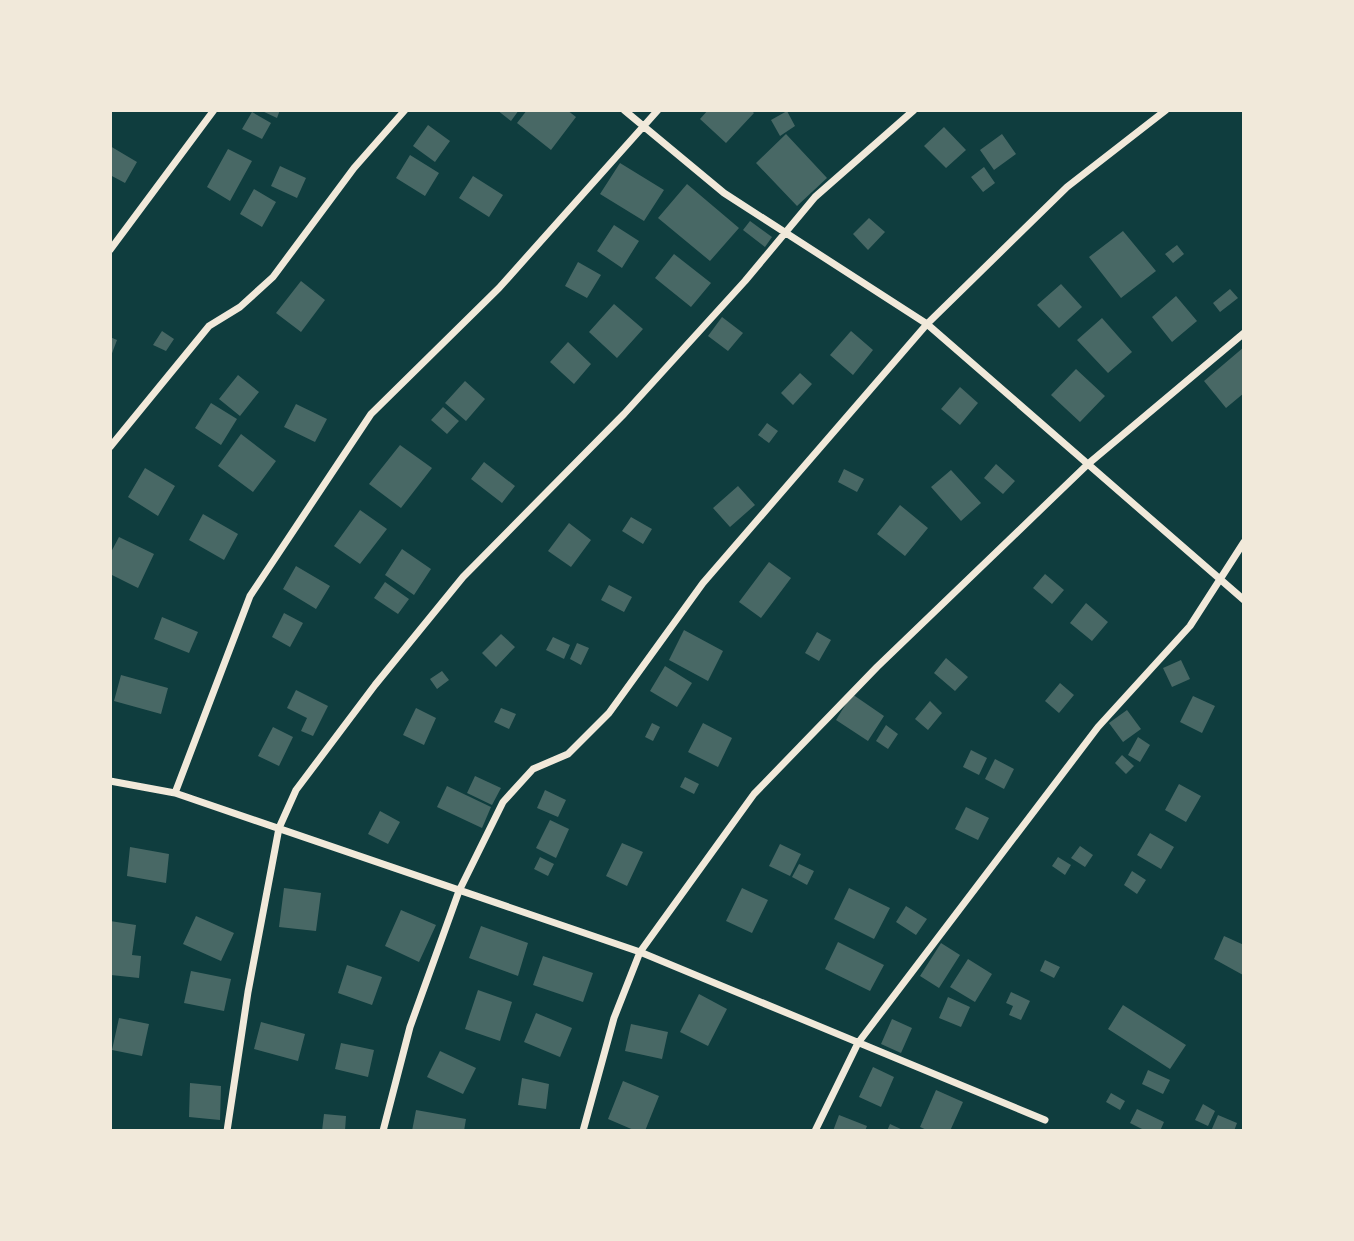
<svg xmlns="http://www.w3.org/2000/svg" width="1354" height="1241" viewBox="0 0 1354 1241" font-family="'Fira Sans Condensed',sans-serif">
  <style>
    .building { fill: #486865 }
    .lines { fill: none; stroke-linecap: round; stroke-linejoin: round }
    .minor { stroke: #f1e9da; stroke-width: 7 }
  </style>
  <rect width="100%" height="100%" fill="#0f3d3e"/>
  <path class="building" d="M260,110H280L277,118Z
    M497,110H519L511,121Z
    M527,110H567L576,117L551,150L517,123Z
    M708,110H751L754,113L726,143L700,119Z
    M787,111L795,126L780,136L771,120Z
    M252,112L271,123L262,139L242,129Z
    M428,125L450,141L435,162L413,146Z
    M944,127L966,150L946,168L924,146Z
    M786,134L827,178L797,206L756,163Z
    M1002,134L1016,154L994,170L980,150Z
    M110,146L137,162L125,183L110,175Z
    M228,149L252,161L230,201L207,187Z
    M410,155L439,173L425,196L396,178Z
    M620,163L664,190L644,221L600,194Z
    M280,166L306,178L297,198L271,186Z
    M984,167L995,183L983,192L971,177Z
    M473,176L503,195L489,217L459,198Z
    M687,184L739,228L710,261L658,218Z
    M254,189L276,202L262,227L240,214Z
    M869,218L885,232L868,250L853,234Z
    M750,221L772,237L765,247L743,230Z
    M614,225L639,241L622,268L597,251Z
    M1123,231L1156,271L1121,298L1089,257Z
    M1177,245L1184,254L1173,263L1165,254Z
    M674,254L711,283L691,307L655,278Z
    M578,262L601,275L587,298L565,286Z
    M301,281L325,300L301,332L276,313Z
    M1061,284L1082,307L1059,328L1037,305Z
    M1230,289L1238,298L1220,312L1213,303Z
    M1176,296L1197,321L1172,342L1152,317Z
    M614,304L643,329L617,358L589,332Z
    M722,317L743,333L728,351L708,336Z
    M1102,318L1132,352L1108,373L1077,340Z
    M162,331L174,339L166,351L153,345Z
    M851,331L873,350L853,375L830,355Z
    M110,337L117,340L111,356H110Z
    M568,342L591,364L574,384L550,362Z
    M1244,347V393L1226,408L1204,381Z
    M1076,369L1105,396L1080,422L1051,395Z
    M800,373L812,384L793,405L781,393Z
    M238,375L259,392L240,416L219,399Z
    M465,381L485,399L466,421L445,403Z
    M960,387L978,403L960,425L941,409Z
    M211,403L237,419L221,445L195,428Z
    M296,404L327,419L315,442L284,427Z
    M443,407L459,421L447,434L431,420Z
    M767,423L778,431L769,443L758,435Z
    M241,434L276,461L253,492L218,466Z
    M400,445L432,468L401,508L369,484Z
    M484,462L515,486L502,503L471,479Z
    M996,464L1015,481L1003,494L984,478Z
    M145,468L175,486L158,516L128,497Z
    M844,469L864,479L857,492L838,482Z
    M951,470L981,503L961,521L931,487Z
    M738,486L755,505L730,527L713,508Z
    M900,505L928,528L905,556L877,534Z
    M360,510L387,529L360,564L334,546Z
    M203,514L238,534L224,560L189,540Z
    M631,517L652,529L643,544L622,531Z
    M569,523L591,540L571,567L548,551Z
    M119,537L154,554L138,588L110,574V554Z
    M402,549L431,569L414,595L385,575Z
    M769,562L791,578L761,618L739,602Z
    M296,566L330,586L316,609L283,589Z
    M1045,574L1064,590L1052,604L1033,588Z
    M385,582L409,599L398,614L374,598Z
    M609,585L632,597L624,612L601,600Z
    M1086,603L1108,622L1092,641L1070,623Z
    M284,613L303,623L290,647L272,637Z
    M162,617L198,632L189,653L154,639Z
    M684,630L723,651L708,681L669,660Z
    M817,632L831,640L819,661L805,653Z
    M501,634L515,647L496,667L482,653Z
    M553,637L570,645L564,659L546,650Z
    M577,643L589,648L581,665L570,659Z
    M946,658L968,677L955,691L934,673Z
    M1181,660L1190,679L1172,687L1163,668Z
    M665,666L692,683L677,707L650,691Z
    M442,671L449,680L437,689L430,679Z
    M121,675L168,688L161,714L114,701Z
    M1060,683L1074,695L1059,713L1045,701Z
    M296,690L328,706L313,736L301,731L307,718L287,708Z
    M852,694L884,716L868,741L836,720Z
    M1193,696L1215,706L1202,733L1180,722Z
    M930,701L942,713L928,730L915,719Z
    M416,708L436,718L424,745L403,735Z
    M501,708L516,714L509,729L494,722Z
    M1127,710L1141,729L1123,742L1109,723Z
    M652,723L660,727L653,741L645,737Z
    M703,723L732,738L718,767L688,752Z
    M886,725L898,734L888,749L876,741Z
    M273,727L293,737L279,766L258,756Z
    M1138,737L1150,745L1140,762L1128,755Z
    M971,750L987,758L979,775L963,767Z
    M1122,755L1134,766L1126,774L1115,763Z
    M995,759L1014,769L1004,789L985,779Z
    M475,776L501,788L492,805L467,793Z
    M685,777L699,784L694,794L680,787Z
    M1179,784L1201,796L1186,822L1165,810Z
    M447,786L491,807L482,828L437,807Z
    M545,790L566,800L558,817L537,808Z
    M966,807L989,818L978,840L955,829Z
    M380,811L400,822L388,844L368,834Z
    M550,820L569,829L556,858L536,848Z
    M1150,833L1174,847L1161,869L1137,855Z
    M622,843L643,852L627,886L606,876Z
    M780,844L801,854L790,876L769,866Z
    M1080,846L1093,855L1085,867L1071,858Z
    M130,847L169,854L166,883L127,876Z
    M540,857L554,864L548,876L534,869Z
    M1058,857L1071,865L1065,875L1052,866Z
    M799,864L814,871L807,885L792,877Z
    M1132,871L1146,880L1137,894L1124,885Z
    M284,888L321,893L316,931L279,927Z
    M742,888L768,900L752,933L726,921Z
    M849,888L890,908L874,939L834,919Z
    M906,906L927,919L916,935L896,922Z
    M401,910L436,925L419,962L385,946Z
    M196,916L234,933L221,961L183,944Z
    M110,921L136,925L132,955L141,956L139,978L111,975Z
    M481,926L528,943L518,976L469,958Z
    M1224,936L1244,945L1243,975L1214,959Z
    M838,942L884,965L870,991L825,969Z
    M941,943L960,955L939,988L920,976Z
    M543,956L593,973L583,1002L533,985Z
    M968,959L992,974L975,1002L950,987Z
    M1045,960L1060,967L1054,978L1040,971Z
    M347,965L382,977L372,1005L338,993Z
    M191,971L231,979L224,1011L184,1003Z
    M478,990L512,1002L500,1041L465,1029Z
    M1011,992L1030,1001L1021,1020L1009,1015L1013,1006L1006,1003Z
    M699,994L727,1009L708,1046L680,1032Z
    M948,997L970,1007L961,1027L939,1018Z
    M1123,1005L1186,1045L1170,1069L1108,1029Z
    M536,1013L572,1028L560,1057L524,1042Z
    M119,1018L149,1024L142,1056L112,1050Z
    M892,1019L912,1028L901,1053L881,1044Z
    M261,1022L305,1034L298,1061L254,1049Z
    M631,1024L668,1032L662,1059L625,1051Z
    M341,1043L374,1050L368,1077L335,1069Z
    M440,1051L476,1068L463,1094L427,1077Z
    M873,1067L894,1077L881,1107L859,1097Z
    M1148,1070L1170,1080L1163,1094L1142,1084Z
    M522,1078L549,1084L546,1109L518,1105Z
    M623,1081L659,1096L645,1131H636L608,1119Z
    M190,1083L221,1086L220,1120L189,1117Z
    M936,1090L963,1102L950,1131H929L920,1127Z
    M1111,1093L1125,1101L1120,1110L1106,1102Z
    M1203,1104L1215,1111L1208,1126L1195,1120Z
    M1137,1109L1164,1122L1160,1131H1146L1130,1123Z
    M416,1110L466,1119L464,1131H412Z
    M324,1114L346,1116L345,1131H322Z
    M839,1115L867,1126L865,1131H833Z
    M1218,1115L1237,1123L1234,1131H1211Z
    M890,1124L905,1131H887Z"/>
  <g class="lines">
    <path class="minor" d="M624,110L724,193L927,324L1244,600
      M110,250L214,110
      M110,447L209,326L240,307L273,277L354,168L405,110
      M110,781L175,793L640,952L1045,1120
      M175,793L250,596L371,414L499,288L658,110
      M227,1131L248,992L279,828L296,790L375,685L463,577L624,414L745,281L815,197L914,110
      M383,1131L410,1027L459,891L503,802L533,769L568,754L609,713L703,583L927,324L1067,187L1166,110
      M583,1131L614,1018L640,952L754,794L877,667L1088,464L1244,333
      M815,1131L858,1043L1098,727L1190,626L1244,542"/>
  </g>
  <rect width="1354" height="1241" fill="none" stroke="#f1e9da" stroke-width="224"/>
</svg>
